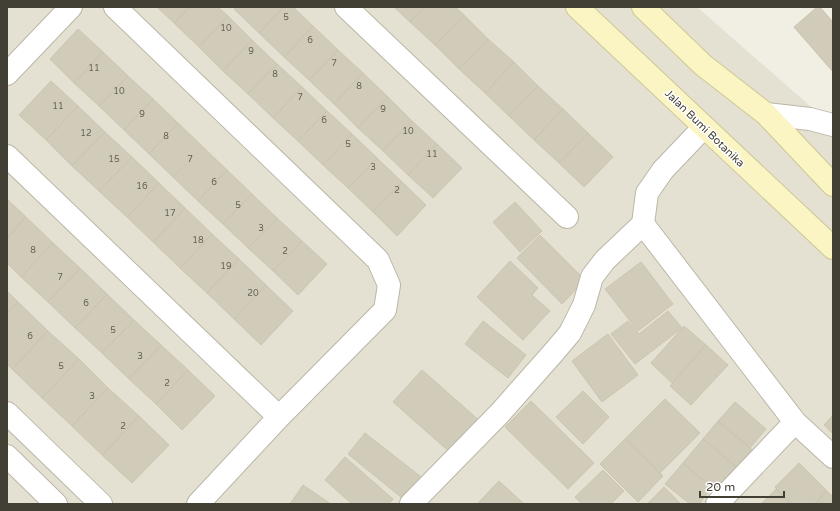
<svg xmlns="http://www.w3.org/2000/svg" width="840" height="511" viewBox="0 0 840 511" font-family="'Varela Round',sans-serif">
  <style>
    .residential { fill: #e4e1d2 }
    .building { fill: #d1ccba; stroke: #ccc4ae }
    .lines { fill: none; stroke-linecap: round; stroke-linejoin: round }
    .minor-casing { stroke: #bbb7a7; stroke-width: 24 }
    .secondary-casing { stroke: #cec796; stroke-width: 24 }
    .minor { stroke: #fff; stroke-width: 22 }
    .secondary { stroke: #fbf5c4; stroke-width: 22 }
    .labels { text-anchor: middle; stroke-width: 3; stroke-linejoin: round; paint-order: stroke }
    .number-label { font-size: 9px; fill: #666256 }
    .street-label { font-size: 11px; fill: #423f34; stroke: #fff }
  </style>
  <rect width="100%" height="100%" fill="#f1efe4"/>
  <path class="residential" d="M7,7H697L833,126V504H7Z"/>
  <path class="building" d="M157,7H189L174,23Z
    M189,7H218L228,16L199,47L174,23Z
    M237,7H284L259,33L234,9Z
    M284,7H293L313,26L284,57L259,33Z
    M394,7H424L410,22Z
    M424,7H455L464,15L435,45L410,22Z
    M817,7H820L833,22V72L794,27Z
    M464,15L488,39L459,69L435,45Z
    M228,16L252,40L223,71L199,47Z
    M313,26L338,50L309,80L284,57Z
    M78,29L103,52L74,83L50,59Z
    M488,39L514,62L485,93L459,69Z
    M252,40L277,64L248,94L223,71Z
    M338,50L363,73L334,104L309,80Z
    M103,52L128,76L99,106L74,83Z
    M514,62L538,86L509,116L485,93Z
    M277,64L302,87L273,118L248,94Z
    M363,73L388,97L358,128L334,104Z
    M128,76L153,99L124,130L99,106Z
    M51,81L78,106L46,140L19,115Z
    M538,86L563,109L534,140L509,116Z
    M302,87L327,111L298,141L273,118Z
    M388,97L412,121L383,151L358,128Z
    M153,99L178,123L149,154L124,130Z
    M78,106L105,132L72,166L46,140Z
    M563,109L588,133L559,163L534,140Z
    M327,111L352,134L323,165L298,141Z
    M412,121L437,144L408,175L383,151Z
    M178,123L203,147L173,177L149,154Z
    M105,132L132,157L99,191L72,166Z
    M588,133L613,157L584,187L559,163Z
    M352,134L377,158L348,188L323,165Z
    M437,144L462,168L433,198L408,175Z
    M203,147L227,170L198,201L173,177Z
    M132,157L159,183L127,217L99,191Z
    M377,158L402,182L373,212L348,188Z
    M227,170L252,194L223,224L198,201Z
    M402,182L426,205L397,236L373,212Z
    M159,183L185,208L153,242L127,217Z
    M252,194L277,218L248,248L223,224Z
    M7,199L26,217L7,238Z
    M515,202L542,231L520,252L493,222Z
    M185,208L212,234L180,268L153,242Z
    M26,217L53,243L21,277L7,263V238Z
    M277,218L302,241L273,271L248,248Z
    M212,234L239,259L207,293L180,268Z
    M540,235L585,280L562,304L517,258Z
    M302,241L327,264L298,295L273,271Z
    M53,243L80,268L48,302L21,277Z
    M239,259L266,285L234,319L207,293Z
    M510,261L538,288L532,295L550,311L523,340L477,297Z
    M641,262L673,304L638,331L605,289Z
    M80,268L107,294L75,328L48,302Z
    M266,285L293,311L261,345L234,319Z
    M7,291L18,302L7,314Z
    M107,294L134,320L102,353L75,328Z
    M18,302L48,331L12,369L7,364V314Z
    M668,311L682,328L635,364L611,334L628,321L639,334Z
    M134,320L161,345L129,379L102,353Z
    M483,321L526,355L508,378L465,344Z
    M684,326L706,345L672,383L651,363Z
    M48,331L79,359L42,398L12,369Z
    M608,334L638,375L602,402L572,361Z
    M161,345L188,370L156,404L129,379Z
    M706,345L728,365L691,405L670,386Z
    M79,359L108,388L72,426L42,398Z
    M188,370L215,396L182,430L156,404Z
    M422,370L482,423L453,455L393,402Z
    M108,388L139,416L102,455L72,426Z
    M583,391L609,417L583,444L556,417Z
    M665,399L700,433L660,473L625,439Z
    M531,401L594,463L568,489L505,427Z
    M735,402L766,429L750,448L718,421Z
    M833,415V434L824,425Z
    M139,416L169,445L132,483L102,455Z
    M718,421L755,452L740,470L703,439Z
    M365,433L425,480L407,502L348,454Z
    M625,439L663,476L638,502L600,464Z
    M703,439L737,468L717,492L683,463Z
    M345,457L393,499L389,504H352L325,480Z
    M683,463L712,488L699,504H690L665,484Z
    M799,463L827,491L815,504H791L775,487Z
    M603,470L624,491L611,504H582L575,497Z
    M499,481L524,504H477Z
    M303,485L331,504H290Z
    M664,487L681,504H647Z
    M776,489L791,504H761Z
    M827,491L833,497V504H815Z"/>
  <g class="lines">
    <defs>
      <path id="minor" d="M115,7L378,260L389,285L385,310L279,417L198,504
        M346,7L567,217
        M7,74L71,7
        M766,114L810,119L833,125
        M704,127L663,170L647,193L643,224L795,422L833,457
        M7,156L279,417
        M7,413L101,504
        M7,456L56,504
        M411,504L500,413L554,352L570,333L584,305L592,277L605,260L643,224
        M717,504L795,422"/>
      <path id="secondary" d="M577,7L833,248
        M643,7L703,65L766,114L833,185"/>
    </defs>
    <use href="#minor" class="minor-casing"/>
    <use href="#secondary" class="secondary-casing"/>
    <use href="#minor" class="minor"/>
    <use href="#secondary" class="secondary"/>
  </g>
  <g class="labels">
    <g class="number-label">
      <text x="286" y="20">5</text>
      <text x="226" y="31">10</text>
      <text x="310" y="43">6</text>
      <text x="251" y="54">9</text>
      <text x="334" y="66">7</text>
      <text x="94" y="71">11</text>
      <text x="275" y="77">8</text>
      <text x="359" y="89">8</text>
      <text x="119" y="94">10</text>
      <text x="300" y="100">7</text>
      <text x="58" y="109">11</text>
      <text x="383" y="112">9</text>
      <text x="142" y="117">9</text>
      <text x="324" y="123">6</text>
      <text x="408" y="134">10</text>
      <text x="86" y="136">12</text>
      <text x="166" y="139">8</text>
      <text x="348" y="147">5</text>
      <text x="432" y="157">11</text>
      <text x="114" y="162">15</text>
      <text x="190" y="162">7</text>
      <text x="373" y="170">3</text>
      <text x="214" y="185">6</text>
      <text x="142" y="189">16</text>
      <text x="397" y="193">2</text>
      <text x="238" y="208">5</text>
      <text x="170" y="216">17</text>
      <text x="261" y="231">3</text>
      <text x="198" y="243">18</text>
      <text x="33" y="253">8</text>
      <text x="285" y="254">2</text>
      <text x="226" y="269">19</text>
      <text x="60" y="280">7</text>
      <text x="253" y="296">20</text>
      <text x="86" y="306">6</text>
      <text x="113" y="333">5</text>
      <text x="30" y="339">6</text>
      <text x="140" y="359">3</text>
      <text x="61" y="369">5</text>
      <text x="167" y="386">2</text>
      <text x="92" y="399">3</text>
      <text x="123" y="429">2</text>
    </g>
    <g class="street-label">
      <text transform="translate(705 128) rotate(44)" y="4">Jalan Bumi Botanika</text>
    </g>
  </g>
  <rect width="840" height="511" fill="none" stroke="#423f34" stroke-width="16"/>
  <path d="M700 491v6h84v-6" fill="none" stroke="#423f34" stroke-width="2"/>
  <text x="706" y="491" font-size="12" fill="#423f34" stroke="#ffffff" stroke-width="3" paint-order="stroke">20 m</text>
</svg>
